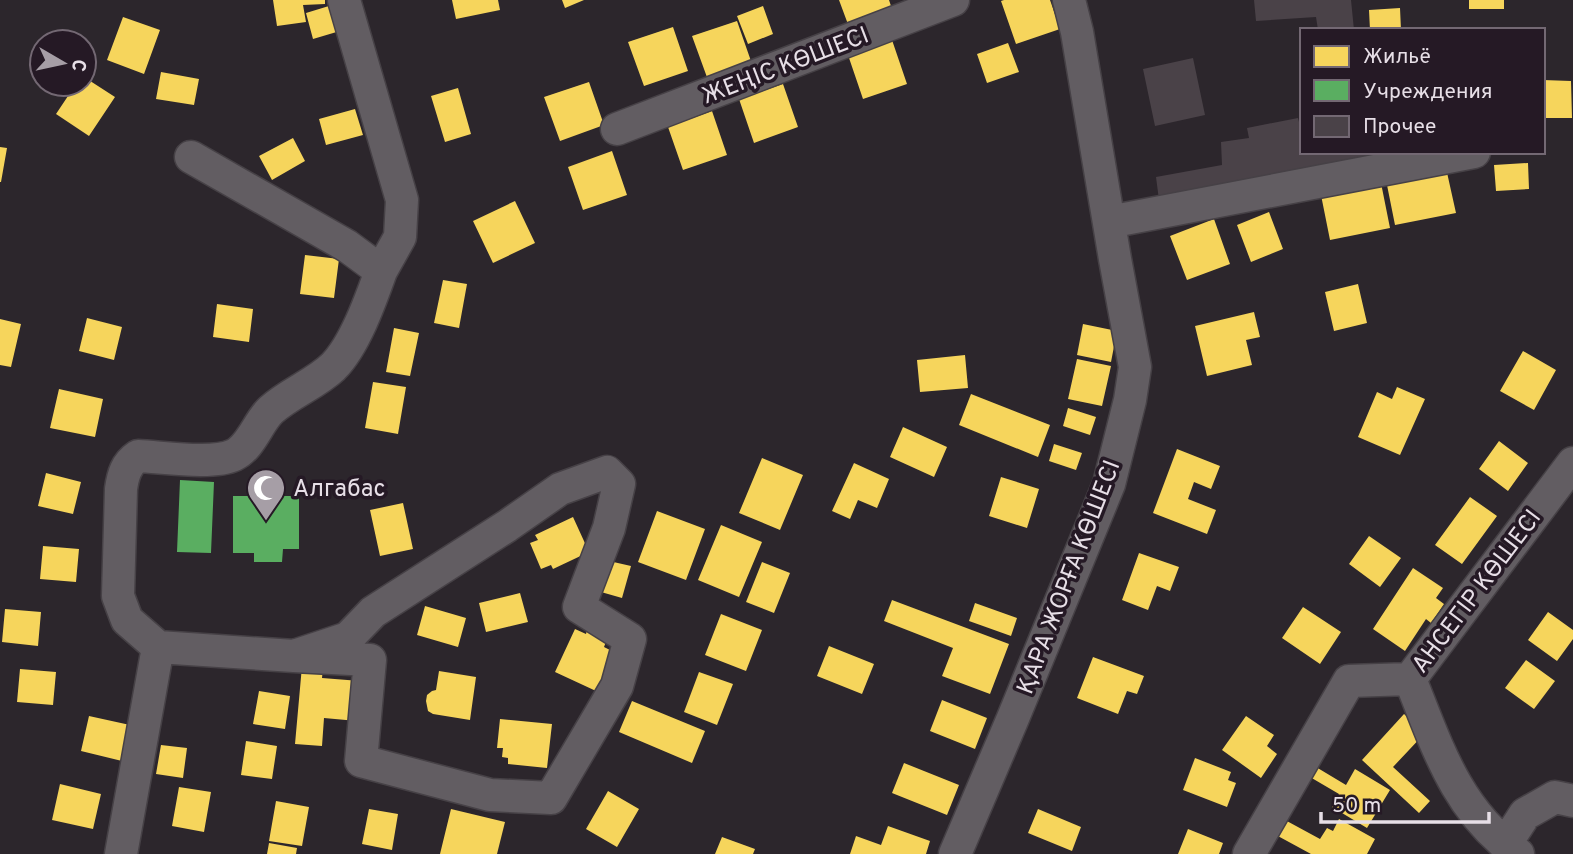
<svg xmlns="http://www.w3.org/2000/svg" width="1573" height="854" viewBox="0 0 1573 854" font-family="Overpass,sans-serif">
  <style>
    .homes { fill: #f6d55c }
    .public { fill: #5aae61 }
    .building { fill: #4a4248 }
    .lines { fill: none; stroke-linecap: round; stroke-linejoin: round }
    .minor-casing { stroke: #464146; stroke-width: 35 }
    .minor { stroke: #625d62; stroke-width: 32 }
    .labels { text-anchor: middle; stroke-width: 7; stroke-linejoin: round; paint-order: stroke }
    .street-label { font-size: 24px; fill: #e7dfe7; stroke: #251925 }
    .poi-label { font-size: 24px; fill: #e7dfe7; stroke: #251925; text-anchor: start }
  </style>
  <rect width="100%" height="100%" fill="#2c262c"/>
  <path class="homes" d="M273,0H325V4L303,5L306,22L277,26Z
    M452,0H498L500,10L456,19Z
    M562,0H584L565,8Z
    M839,0H889L893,12L849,27Z
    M1004,0H1050L1060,29L1016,44L1001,1Z
    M1469,0H1504V9H1469Z
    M342,2L350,28L313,39L306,13Z
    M763,6L773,34L748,44L737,16Z
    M1400,8L1401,30H1370L1369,10Z
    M123,17L160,30L144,74L107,60Z
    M737,21L752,64L708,80L692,36Z
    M673,27L688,71L644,86L628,42Z
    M892,40L907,84L863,99L848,55Z
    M1008,43L1019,72L987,83L977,54Z
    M161,72L199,79L194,105L156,99Z
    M84,77L115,97L89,136L56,114L76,84H84Z
    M1543,80L1571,81L1572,118H1543Z
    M589,82L604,125L560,141L544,97Z
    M783,84L798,127L754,143L739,99Z
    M458,88L471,134L445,142L431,96Z
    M355,109L363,135L326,145L319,119Z
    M712,111L727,155L683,170L668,127Z
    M293,138L305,161L272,180L259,156Z
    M0,147L7,148L1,182H0Z
    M612,151L627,195L583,210L568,167Z
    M1528,163L1529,189L1496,191L1494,165Z
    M1446,168L1456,213L1395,225L1386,180Z
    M1381,183L1390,228L1330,240L1321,195Z
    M515,201L535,243L493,263L473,221Z
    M1269,212L1283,249L1251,262L1237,225Z
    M1214,219L1230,264L1187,280L1170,236Z
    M305,255L339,259L334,298L300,294Z
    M443,280L467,284L459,328L434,323Z
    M1358,284L1367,323L1334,331L1325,292Z
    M217,304L253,309L249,342L213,337Z
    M1254,312L1260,337L1246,340L1252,365L1207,376L1195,326Z
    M87,318L122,327L114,360L79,351Z
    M0,319L21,324L11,367L0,365Z
    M1083,324L1117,331L1111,362L1077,355Z
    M394,328L419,333L410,376L386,372Z
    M1523,351L1556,370L1534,410L1500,391Z
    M965,355L968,388L920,392L917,360Z
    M1077,359L1111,366L1102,406L1068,399Z
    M373,382L406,387L398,434L365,428Z
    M1397,387L1425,399L1400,455L1358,437L1377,392L1392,399Z
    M59,389L103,399L95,437L50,428Z
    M971,394L1050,425L1038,457L959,425Z
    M1068,408L1096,417L1090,435L1063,426Z
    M903,427L947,447L934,477L890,457Z
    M1499,441L1528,463L1508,491L1479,469Z
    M1054,444L1082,453L1076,470L1049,461Z
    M1177,449L1220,466L1211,489L1194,482L1188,499L1216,510L1207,534L1153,513Z
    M762,458L803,475L780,530L739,513Z
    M854,463L889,479L877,508L858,500L850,519L832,511Z
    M46,473L81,482L73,514L38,506Z
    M1001,477L1039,489L1027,528L989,516Z
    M1470,497L1497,516L1462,564L1435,545Z
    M403,503L413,549L380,556L370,510Z
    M657,511L705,529L686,580L638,562Z
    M573,517L589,552L553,569L551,565L541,569L530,543L538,540L535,535Z
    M721,525L762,542L739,597L698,580Z
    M1369,536L1401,558L1380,587L1349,564Z
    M43,546L79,549L76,582L40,579Z
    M1139,553L1179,567L1170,591L1157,586L1148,610L1122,600Z
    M609,561L631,566L622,598L601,592Z
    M762,562L790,573L774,613L746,602Z
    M1413,568L1443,588L1436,598L1444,604L1431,623L1426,619L1405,651L1373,629Z
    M520,593L528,622L486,632L479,603Z
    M892,600L1009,644L990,694L942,676L953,648L884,621Z
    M975,603L1017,618L1011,636L969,621Z
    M425,606L466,618L458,647L417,635Z
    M1303,607L1341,632L1320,664L1282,638Z
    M5,609L41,612L38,646L2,642Z
    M1548,612L1573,630V639L1557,661L1528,640Z
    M721,614L762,630L746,671L705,655Z
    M575,629L586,634L587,630L607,639L604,647L614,652L596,691L555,672Z
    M829,646L874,664L862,694L817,676Z
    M1093,657L1144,676L1137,694L1127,691L1118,714L1077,698Z
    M1526,660L1555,681L1534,709L1505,688Z
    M302,666L323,668L322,678L360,681L357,721L324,718L322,746L295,744Z
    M20,669L56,672L53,705L17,702Z
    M439,671L476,677L470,720L433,714L428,711L426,701L427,695L432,691L436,690Z
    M699,672L733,684L717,725L684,712Z
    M259,691L290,696L285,729L253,724Z
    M942,700L987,718L975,749L930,731Z
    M632,701L705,731L692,763L619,732Z
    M1404,714L1425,733L1393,767L1430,801L1419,813L1362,760Z
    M89,716L130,725L122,761L81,751Z
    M1246,716L1274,735L1267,746L1277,754L1261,778L1222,750Z
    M500,719L552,724L547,768L508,764V758L502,757L503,748H497Z
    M246,741L277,746L272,779L241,775Z
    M161,745L187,748L183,778L156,774Z
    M1195,758L1231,772L1228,780L1236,783L1227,807L1183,790Z
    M904,763L959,785L947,815L892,793Z
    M1316,767L1346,785L1355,769L1390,790L1367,828L1332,807L1339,794L1310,777Z
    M60,784L101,794L93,829L52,820Z
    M179,787L211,792L204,832L172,826Z
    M608,791L639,809L617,847L586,829Z
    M276,801L309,807L302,846L269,841Z
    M369,809L398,814L392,850L362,844Z
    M451,809L505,822L497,854H440Z
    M1038,809L1081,827L1072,851L1028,833Z
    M1339,819L1375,839L1367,854H1311L1276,835L1285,820L1320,839L1327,828L1333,831Z
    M888,826L930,841L926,854H850L856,836L881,845Z
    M1188,829L1223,843L1219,854H1178Z
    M722,837L755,849L753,854H715Z
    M269,843L297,848L296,854H267Z"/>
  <path class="public" d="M180,480L214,482L211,553L177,552Z
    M233,496H299V549H283L282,562H254V553H233Z"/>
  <path class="building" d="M1254,0H1351L1354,30H1318L1316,17L1256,21Z
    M1193,58L1205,115L1155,126L1143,69Z
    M1298,118L1300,126H1302V152H1370V157L1159,200L1156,177L1222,165L1221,142L1249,138L1247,128Z"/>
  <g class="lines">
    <defs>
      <path id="minor" d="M617,129L953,0
        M191,157L347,246L381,271L400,237L402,200L344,0
        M1109,222L1474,152
        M294,656L370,660L361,761L490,795L551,798L617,686L630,639L579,607L609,528L619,484L607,472L560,489L507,526L373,612L348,638L294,656L158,647L127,620L118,596L121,489C123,475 126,464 138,456C163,457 213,465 234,455C251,447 258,422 271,410C290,393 315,384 333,367C355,345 371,299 381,271
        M1410,679L1573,463
        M1410,679C1437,746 1456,810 1518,854
        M1505,845L1525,814L1555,797L1573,801
        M121,854L158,647
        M955,854L1013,718L1109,484L1130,400L1135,367L1115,259L1077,32L1069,0
        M1249,854L1349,681L1410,679"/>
    </defs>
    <use href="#minor" class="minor-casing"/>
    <use href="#minor" class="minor"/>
  </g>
  <defs>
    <symbol id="mosque-pin" viewBox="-11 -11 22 30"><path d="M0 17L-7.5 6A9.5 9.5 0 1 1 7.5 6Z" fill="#a69ea6" stroke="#251925"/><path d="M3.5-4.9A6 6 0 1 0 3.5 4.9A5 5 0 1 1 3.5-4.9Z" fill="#fff"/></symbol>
  </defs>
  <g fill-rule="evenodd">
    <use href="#mosque-pin" x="244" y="466" width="44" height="60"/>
  </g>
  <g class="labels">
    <g class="street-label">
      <text transform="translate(785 65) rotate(-21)" y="8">ЖЕҢІС КӨШЕСІ</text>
      <text transform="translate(1068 577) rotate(-69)" y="8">ҚАРА ЖОРҒА КӨШЕСІ</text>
      <text transform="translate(1476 591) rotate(-53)" y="8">АНСЕГІР КӨШЕСІ</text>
    </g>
    <g class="poi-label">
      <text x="293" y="496">Алгабас</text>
    </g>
  </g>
  <rect x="1300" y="28" width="245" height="126" fill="#251925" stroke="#736873" stroke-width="2"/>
  <rect x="1314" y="46" width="35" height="21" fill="#f6d55c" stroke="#736873" stroke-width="2"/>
  <text x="1363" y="63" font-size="21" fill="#e7dfe7">Жильё</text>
  <rect x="1314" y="80" width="35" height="21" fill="#5aae61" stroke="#736873" stroke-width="2"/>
  <text x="1363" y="98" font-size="21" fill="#e7dfe7">Учреждения</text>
  <rect x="1314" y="116" width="35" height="21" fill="#4a4248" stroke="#736873" stroke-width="2"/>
  <text x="1363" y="133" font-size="21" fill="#e7dfe7">Прочее</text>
  <g transform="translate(63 63) rotate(99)"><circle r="33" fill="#251925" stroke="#736873" stroke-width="2"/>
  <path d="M0-5L12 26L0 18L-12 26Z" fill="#a69ea6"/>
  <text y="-10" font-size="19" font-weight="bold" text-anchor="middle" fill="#e7dfe7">С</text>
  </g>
  <path d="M1321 812v10h168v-10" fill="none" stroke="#e7dfe7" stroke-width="3.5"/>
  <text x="1332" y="812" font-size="21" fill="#e7dfe7" stroke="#251925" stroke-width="5" paint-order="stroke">50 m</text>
</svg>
